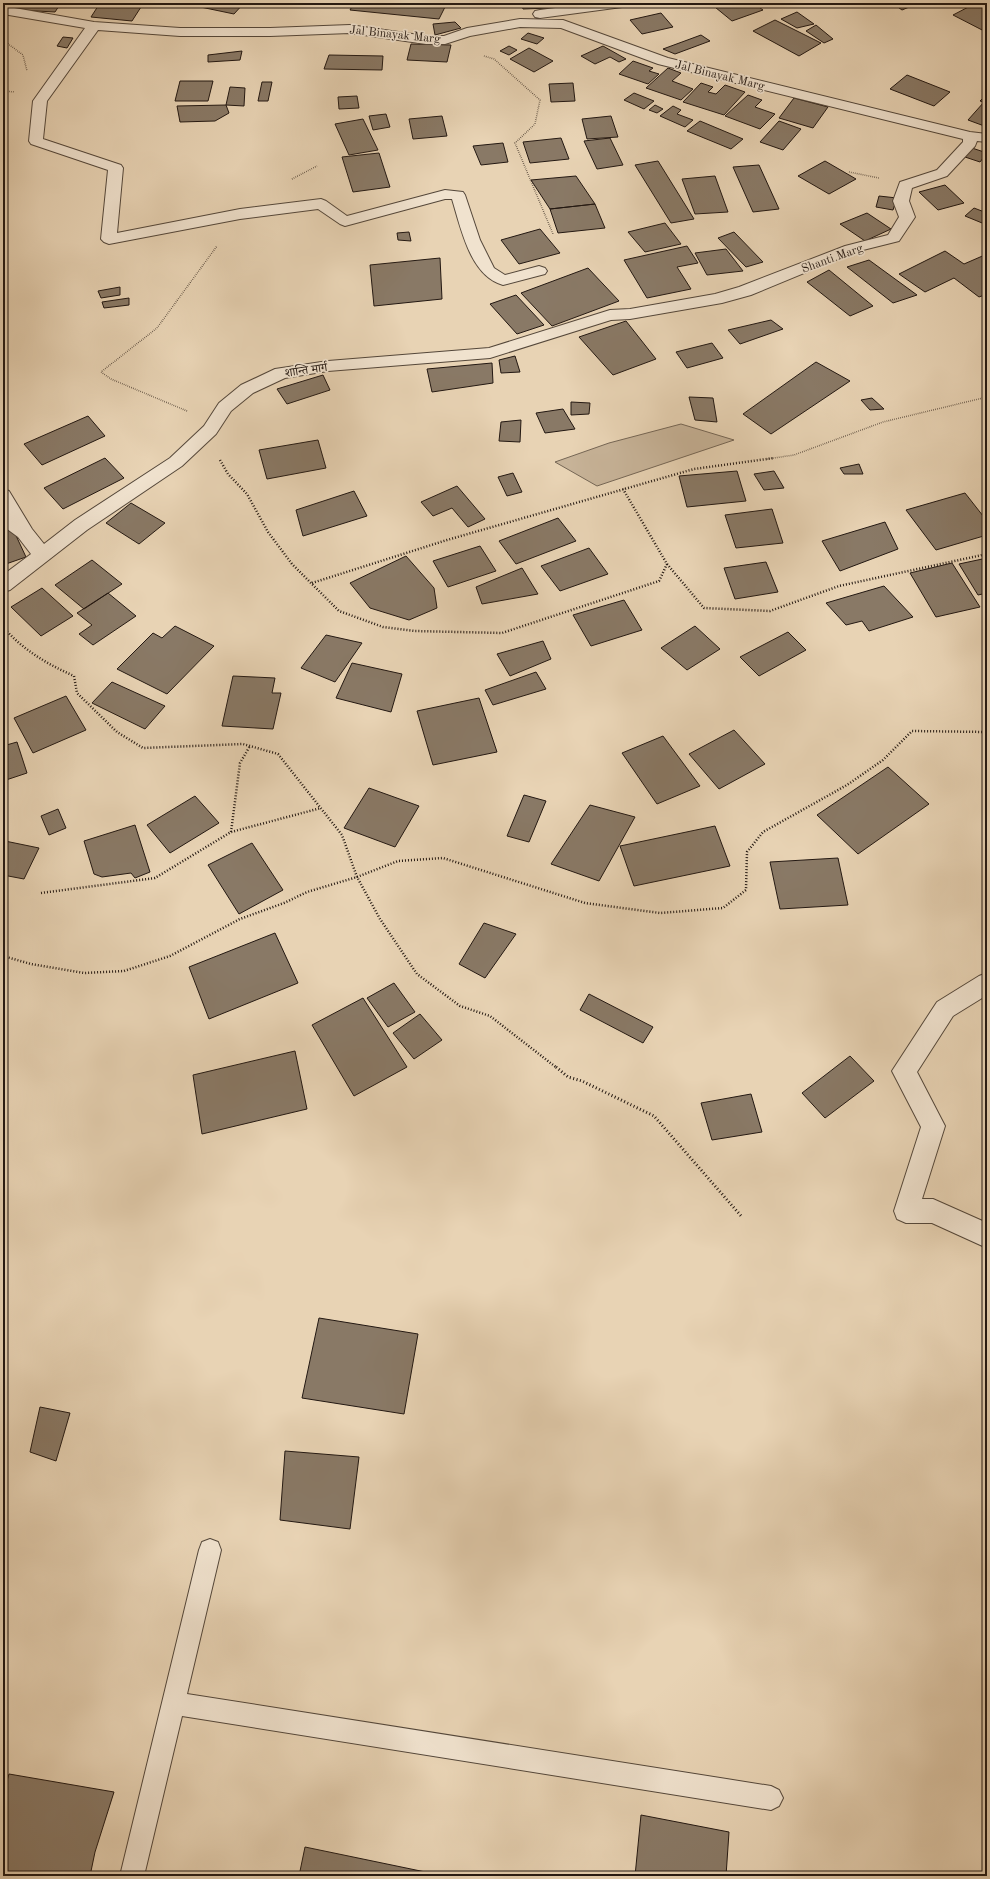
<svg xmlns="http://www.w3.org/2000/svg" width="990" height="1879" viewBox="0 0 990 1879" font-family="'Old Standard TT','Noto Serif Devanagari',serif">
  <style>
    .green { fill: #c7b398; stroke: #756655 }
    .building { fill: #897966; stroke: #231812 }
    .lines { fill: none; stroke-linecap: round; stroke-linejoin: round }
    .lane-casing { stroke: #54473a; stroke-width: 2 }
    .street-casing { stroke: #54473a; stroke-width: 2 }
    .path-far2 { stroke: #231812; stroke-width: 1.5; stroke-dasharray: 0.5 1.5; stroke-linecap: butt }
    .path-far1 { stroke: #231812; stroke-width: 2.5; stroke-dasharray: 1 2; stroke-linecap: butt }
    .path { stroke: #231812; stroke-width: 3; stroke-dasharray: 1 2.5; stroke-linecap: butt }
    .lane { fill: #f0e2ce; fill-rule: evenodd }
    .street { fill: #f0e2ce; fill-rule: evenodd }
    .labels { text-anchor: middle; stroke-width: 3.5; stroke-linejoin: round; paint-order: stroke }
    .far-street-label { font-size: 12px; fill: #231812; stroke: #f0e2ce }
  </style>
  <rect width="100%" height="100%" fill="#e8d3b4"/>
  <filter id="stains"><feTurbulence type="fractalNoise" baseFrequency=".005" numOctaves="4"/><feColorMatrix values="0 0 0 0 .2 0 0 0 0 .09 0 0 0 0 .02 0 0 0 .5 -.17"/></filter>
  <radialGradient id="worn" r=".72"><stop offset=".6" stop-color="#630" stop-opacity="0"/><stop offset="1" stop-color="#630" stop-opacity=".3"/></radialGradient>
  <path class="green" d="M681,424L734,440L597,486L555,462L609,443Z"/>
  <path class="building" d="M23,3H61L55,12L19,10Z
    M100,3H101L141,7L132,21L91,17Z
    M193,3H244L234,14L191,5Z
    M354,3H404L445,7L439,19L350,10Z
    M521,3H549L550,8L523,9Z
    M710,3H753L763,10L732,21Z
    M892,3H911L914,5L902,10Z
    M976,3H987L986,32L953,15Z
    M797,12L814,24L797,28L781,19Z
    M661,13L673,27L642,34L630,20Z
    M775,20L821,43L799,56L753,31Z
    M455,22L461,28L435,35L433,24Z
    M816,25L833,39L824,43L806,31Z
    M528,33L544,38L537,44L521,39Z
    M701,35L710,41L675,54L663,49Z
    M63,37L73,38L67,48L57,46Z
    M411,44L451,45L447,62L407,60Z
    M509,46L517,50L509,55L500,51Z
    M603,46L626,59L619,62L610,57L595,64L581,56Z
    M529,48L553,61L534,72L510,59Z
    M242,51L240,60L208,62V55Z
    M329,55L383,56L382,70L324,69Z
    M633,61L653,68L649,71L659,74L648,84L619,74Z
    M668,68L681,73L672,81L693,89L681,100L646,88Z
    M907,75L950,92L934,106L890,89Z
    M180,81H213L208,101H175Z
    M262,82H272L268,101H258Z
    M573,83L575,101L551,102L549,84Z
    M701,83L713,87L708,92L716,94L725,85L745,92L724,115L683,102Z
    M230,87L245,88L244,106L226,105Z
    M634,93L654,101L644,109L624,100Z
    M987,94V127L968,120L984,102L980,101Z
    M748,95L762,100L755,107L775,114L760,129L725,116Z
    M357,96L359,108L339,109L338,97Z
    M794,98L828,107L813,128L779,118Z
    M226,105L229,113L215,121L180,122L177,106Z
    M655,105L663,109L657,113L649,110Z
    M673,106L681,110L677,114L693,120L685,127L660,116Z
    M386,114L390,127L373,130L369,116Z
    M442,116L447,136L413,139L409,119Z
    M611,116L618,137L587,139L582,119Z
    M363,119L378,150L349,155L335,124Z
    M700,121L743,139L731,149L687,131Z
    M779,121L801,129L783,150L760,142Z
    M561,138L569,159L530,163L523,142Z
    M610,138L623,165L597,169L584,141Z
    M503,143L508,162L481,165L473,146Z
    M972,148L987,153L980,162L965,157Z
    M379,153L390,187L353,192L342,157Z
    M658,161L694,219L671,223L635,165Z
    M825,161L856,179L829,194L798,176Z
    M759,165L779,209L753,212L733,167Z
    M576,176L595,204L550,209L531,180Z
    M715,176L728,212L695,214L682,179Z
    M945,185L964,203L938,210L919,192Z
    M879,196L897,198L893,210L876,207Z
    M595,204L605,228L558,233L550,209Z
    M974,208L987,213V225L965,216Z
    M867,213L891,229L865,241L840,224Z
    M665,223L681,244L645,252L628,232Z
    M540,229L560,253L519,264L501,240Z
    M409,232L411,241L398,240L397,233Z
    M734,232L763,262L746,267L718,238Z
    M687,246L698,263L677,267L691,289L647,298L624,260Z
    M726,249L743,271L707,275L695,253Z
    M945,251L964,264L987,254V294L979,297L954,278L925,292L899,274Z
    M440,258L442,299L374,306L370,265Z
    M869,260L917,295L893,303L847,267Z
    M588,268L619,301L552,326L521,293Z
    M829,270L873,306L850,316L807,282Z
    M120,287V295L101,298L98,291Z
    M516,295L544,325L517,334L490,304Z
    M129,298V305L104,308L102,302Z
    M771,320L783,329L740,344L728,330Z
    M626,321L656,359L613,375L579,337Z
    M712,343L723,358L687,368L676,352Z
    M515,356L520,372L501,373L499,360Z
    M816,362L850,381L771,434L743,414Z
    M492,363L493,383L432,392L427,369Z
    M323,375L330,390L287,404L277,389Z
    M689,397L713,398L717,422L695,420Z
    M872,398L884,409L870,410L861,400Z
    M571,402L590,403L589,414L571,415Z
    M563,409L575,429L545,433L536,413Z
    M88,416L105,436L42,465L24,444Z
    M521,420L520,442L499,441L501,422Z
    M318,440L326,468L267,479L259,450Z
    M105,458L124,478L63,509L44,488Z
    M859,464L863,474H844L840,468Z
    M737,471L746,501L687,507L679,476Z
    M774,471L784,488L764,490L754,474Z
    M513,473L522,492L507,496L498,477Z
    M457,486L485,519L468,527L452,508L433,516L421,502Z
    M354,491L367,516L303,536L296,510Z
    M965,493L987,521V535L936,550L906,510Z
    M131,503L165,523L139,544L106,523Z
    M772,509L783,543L736,548L725,515Z
    M558,518L576,541L516,564L499,541Z
    M885,522L898,549L840,571L822,541Z
    M12,527L26,557L3,565V530Z
    M480,546L496,571L448,587L433,561Z
    M589,548L608,574L560,591L541,566Z
    M406,556L434,588L437,608L409,620L370,608L350,583Z
    M987,558V593L978,595L959,564Z
    M92,560L122,584L84,609L55,585Z
    M766,562L778,592L735,599L724,568Z
    M952,563L980,607L936,617L910,573Z
    M522,568L538,594L482,604L476,587Z
    M884,586L913,617L869,631L862,621L846,625L826,603Z
    M42,588L73,616L41,636L11,607Z
    M108,593L136,616L93,645L79,634L92,625L77,613Z
    M624,600L642,630L591,646L573,615Z
    M175,626L214,646L167,694L117,669L153,633L162,638Z
    M695,626L720,649L687,670L661,648Z
    M788,632L806,650L759,676L740,657Z
    M326,635L362,643L335,682L301,668Z
    M543,641L551,659L510,676L497,654Z
    M352,663L402,674L391,712L336,698Z
    M536,672L546,689L493,705L485,690Z
    M233,676L275,678L272,693H281L273,729L222,726Z
    M112,682L165,706L145,729L92,703Z
    M66,696L86,730L33,753L14,718Z
    M479,698L497,752L433,765L417,711Z
    M734,730L765,764L719,789L689,754Z
    M663,736L700,786L657,804L622,753Z
    M17,742L27,773L3,781V746Z
    M888,767L929,804L858,854L817,815Z
    M369,788L419,806L395,847L344,828Z
    M524,795L546,801L529,842L507,836Z
    M195,796L219,823L170,853L147,825Z
    M590,805L635,817L599,881L551,864Z
    M58,809L66,828L49,835L41,816Z
    M135,825L150,872L135,878L131,873L102,877L94,874L84,841Z
    M715,826L730,866L634,886L620,846Z
    M5,841L39,848L24,879L3,875V846Z
    M252,843L283,890L239,914L208,865Z
    M838,858L848,905L780,909L770,862Z
    M484,923L516,934L485,978L459,964Z
    M275,933L298,983L209,1019L189,967Z
    M394,983L415,1012L388,1027L367,998Z
    M589,994L653,1027L643,1043L580,1010Z
    M363,998L407,1067L354,1096L312,1025Z
    M420,1014L442,1040L414,1059L393,1033Z
    M295,1051L307,1109L202,1134L193,1075Z
    M850,1056L874,1081L825,1118L802,1093Z
    M751,1094L762,1132L712,1140L701,1103Z
    M319,1318L418,1334L404,1414L302,1398Z
    M40,1407L70,1413L56,1461L30,1452Z
    M285,1451L359,1457L350,1529L280,1520Z
    M9,1774L114,1792L95,1852L90,1876H3V1794Z
    M641,1815L729,1832L726,1876H635Z
    M305,1847L435,1874L434,1876H299Z"/>
  <g class="lines">
    <defs>
      <path id="lane" d="M210,1539L218,1542L221,1550L187,1694L771,1786L779,1790L783,1798L779,1806L771,1810L182,1716L144,1876H120L199,1550L202,1542Z"/>
      <path id="street" d="M593,3H629L627,6L622,7L540,18L535,17L533,14L535,11L540,10Z
        M3,6L94,22L180,28H270L350,25L426,36H444L467,28L520,19L563,20L668,58L970,132L987,134V142L977,141L975,146L947,176L912,188L909,201L915,217L899,241L855,252L751,295L722,303L630,319L611,320L490,358L328,371L285,378L253,393L231,411L216,434L182,466L87,530L10,590L3,592V575L31,554L18,537L3,526V514L5,513L3,510V489L9,491L32,529L44,544L75,520L170,458L204,426L219,403L241,385L275,369L328,361L489,348L610,310L630,309L715,294L739,287L845,246L888,235L899,217L893,201L900,182L937,170L963,142V139L658,64L561,28L520,27L470,36L445,44H426L350,33L270,36H180L98,30L47,101L43,139L121,165L123,168L117,233L240,209L321,199L326,201L347,216L445,190L463,192L465,195L480,240L494,268L505,275L539,266L545,268L547,271L545,274L503,285C470,276 461,228 452,199H445L345,226L340,224L318,209L240,219L109,244L104,242L101,239L108,170L31,144L29,141L33,101L85,28L3,14Z
        M987,973V995L953,1016L917,1072L945,1126L922,1199H933L987,1223V1248L932,1223H906L897,1219L894,1211L921,1127L892,1071L937,1002L979,976Z"/>
    </defs>
    <use href="#lane" class="lane-casing"/>
    <use href="#street" class="street-casing"/>
    <path class="path-far2" d="M3,40L23,55L27,71
      M484,56L494,59L540,100L535,124L515,143L553,234
      M3,91L15,92
      M849,172L879,178
      M292,179L317,166
      M187,411L111,379L101,372L157,328L217,246
      M767,459L794,455L883,422L987,397"/>
    <path class="path-far1" d="M220,460L228,474L247,494L268,532L292,564L339,611L383,627L415,631L502,633L659,581L667,564L623,489
      M667,564L704,608L770,611L839,586L987,554
      M312,583L447,540L694,469L774,458
      M3,627C23,650 47,664 74,676L77,693L117,732L143,748L243,744L278,754L342,835L357,877L380,919L417,974L460,1006L490,1016L557,1068
      M231,832L240,763L250,746
      M41,893L155,878L231,832L321,808
      M3,956L31,964L84,973L124,971L170,956L240,919L284,903L307,892L357,877L398,861L443,858L585,903L660,913L723,908L746,890L747,852L763,832L847,785L883,760L912,731L987,732"/>
    <path class="path" d="M556,1067L568,1077L582,1081L654,1116L742,1217"/>
    <use href="#lane" class="lane"/>
    <use href="#street" class="street"/>
  </g>
  <g class="labels">
    <g class="far-street-label">
      <text transform="translate(395 34) rotate(6)" y="4">Jal Binayak Marg</text>
      <text transform="translate(720 75) rotate(14)" y="4">Jal Binayak Marg</text>
      <text transform="translate(832 258) rotate(-20)" y="4">Shanti Marg</text>
      <text transform="translate(306 370) rotate(-8)" y="4">शान्ति मार्ग</text>
    </g>
  </g>
  <rect width="990" height="1879" fill="none" stroke="#e8d3b4" stroke-width="16"/>
  <rect x="4" y="4" width="982" height="1871" fill="none" stroke="#231812" stroke-width="2"/>
  <rect x="8" y="8" width="974" height="1863" fill="none" stroke="#231812"/>
  <rect width="100%" height="100%" filter="url(#stains)"/>
  <rect width="100%" height="100%" fill="url(#worn)"/>
</svg>
